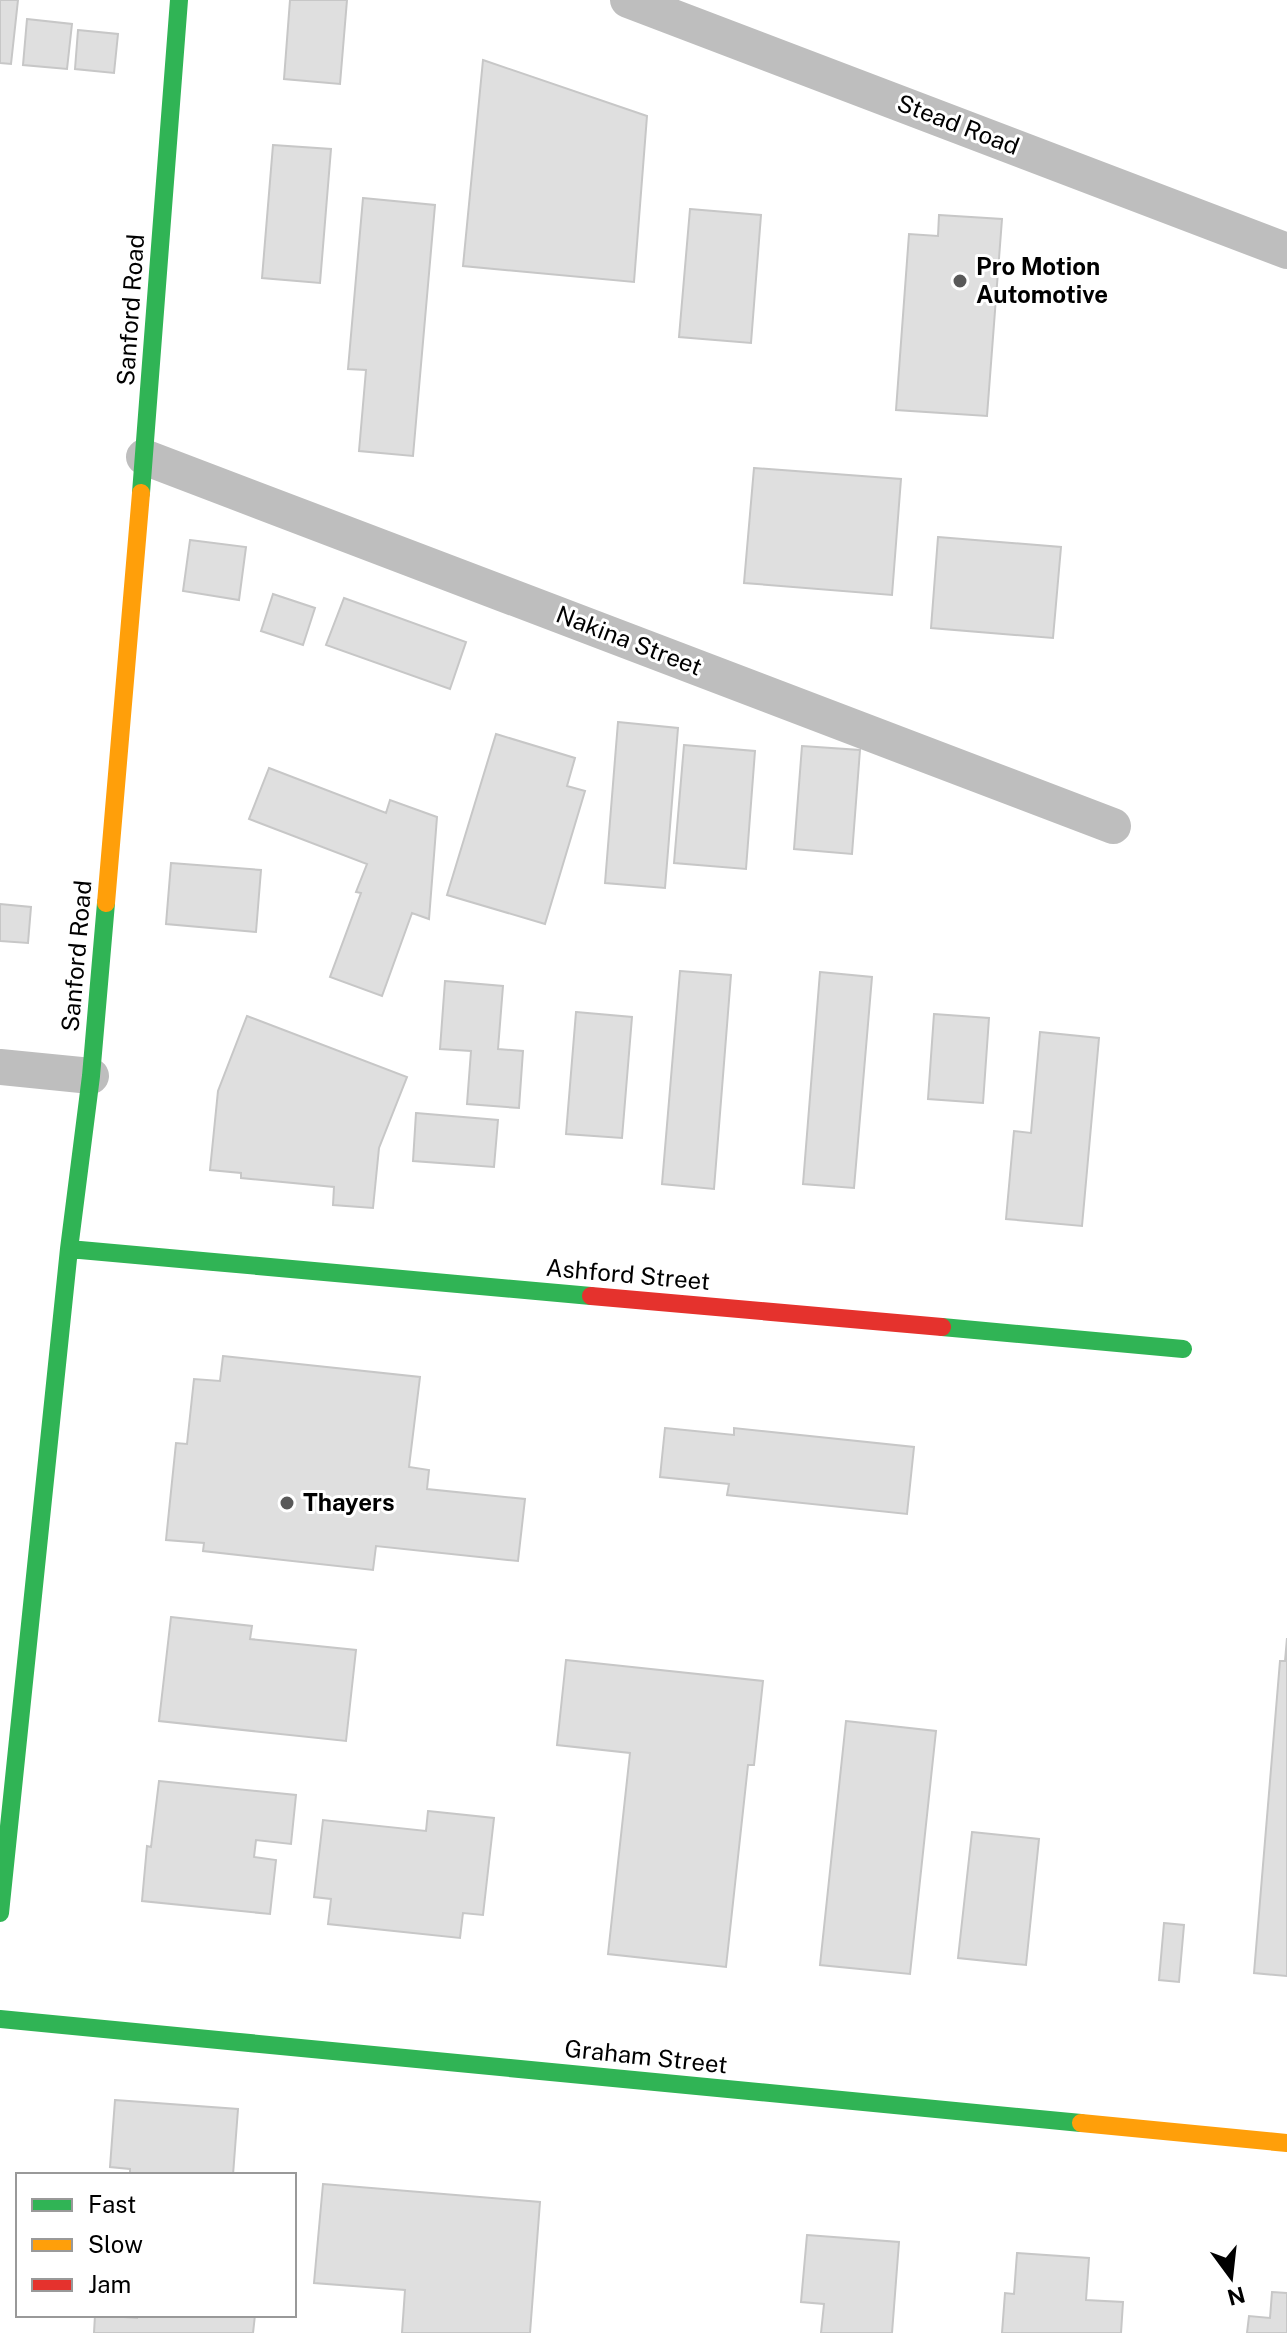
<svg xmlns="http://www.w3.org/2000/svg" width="1287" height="2333" viewBox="0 0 1287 2333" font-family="'Public Sans',sans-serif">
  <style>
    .building { fill: #dfdfdf; stroke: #c7c7c7; stroke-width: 2 }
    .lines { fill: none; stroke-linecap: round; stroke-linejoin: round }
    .street { stroke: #bebebe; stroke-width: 36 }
    .fast { stroke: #30b455; stroke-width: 18 }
    .slow { stroke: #ff9f0a; stroke-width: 18 }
    .jam { stroke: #e5322d; stroke-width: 18 }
    .poi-dot { fill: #595959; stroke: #fff; stroke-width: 3 }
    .labels { text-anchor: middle; stroke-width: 6; stroke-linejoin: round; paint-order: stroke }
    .street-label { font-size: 24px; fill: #000; stroke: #fff }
    .poi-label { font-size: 24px; font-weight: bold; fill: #000; stroke: #fff; text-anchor: start }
  </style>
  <rect width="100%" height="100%" fill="#fff"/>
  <path class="building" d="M0,0H18L11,64L0,63Z
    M290,0H347L340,84L284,79Z
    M27,19L72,24L67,69L23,65Z
    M78,30L118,34L114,73L75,69Z
    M483,60L647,116L634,282L463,266Z
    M273,145L331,149L320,283L262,278Z
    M363,198L435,205L413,456L359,451L366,370L348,369Z
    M690,209L761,215L751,343L679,337Z
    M939,215L1002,219L987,416L896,410L909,234L938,236Z
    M754,468L901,479L892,595L744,583Z
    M938,537L1061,547L1053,638L931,628Z
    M190,540L246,547L239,600L183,591Z
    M273,594L315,608L303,645L261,631Z
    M344,598L466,642L450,689L326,645Z
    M618,722L678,728L665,888L605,883Z
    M496,734L575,758L567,786L585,791L545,924L447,895Z
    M684,745L755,751L746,869L674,863Z
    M802,746L860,750L852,854L794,849Z
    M269,768L386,813L390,800L437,817L429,919L412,913L382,996L330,977L361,893L356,892L367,864L249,819Z
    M171,863L261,870L256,932L166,924Z
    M0,904L31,907L28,943L0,941Z
    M680,971L731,975L714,1189L662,1184Z
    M820,972L872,977L854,1188L803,1184Z
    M445,981L503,986L498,1049L523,1051L519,1108L467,1104L471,1051L440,1049Z
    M576,1012L632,1017L622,1138L566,1134Z
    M934,1014L989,1018L983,1103L928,1099Z
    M247,1016L407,1077L379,1148L373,1208L333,1205L334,1187L241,1178V1173L210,1170L218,1091Z
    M1040,1032L1099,1038L1082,1226L1006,1219L1014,1131L1031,1133Z
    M416,1113L498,1120L494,1167L413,1161Z
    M223,1356L420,1377L409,1467L429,1470L427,1489L525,1499L518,1561L376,1546L373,1570L203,1551L204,1543L166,1540L176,1443L187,1444L194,1379L220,1381Z
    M665,1428L734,1435V1428L914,1447L907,1514L727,1495L729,1484L660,1477Z
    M171,1617L252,1626L250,1639L356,1650L346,1741L159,1721Z
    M1287,1638V1976L1254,1973L1280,1661H1285Z
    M566,1660L763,1681L754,1765H748L726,1967L608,1954L630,1753L557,1745Z
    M846,1721L936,1731L910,1974L820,1965Z
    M159,1781L296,1795L291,1844L256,1840L254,1857L276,1860L270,1914L142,1901L147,1846L151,1847Z
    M428,1811L494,1818L483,1915L463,1913L460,1938L328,1924L331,1899L314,1897L323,1820L426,1831Z
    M972,1832L1039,1839L1026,1965L958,1958Z
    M1164,1923L1184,1925L1179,1982L1159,1980Z
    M115,2100L238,2109L233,2175H130V2169L110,2167Z
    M323,2184L540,2202L530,2333H402L405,2290L314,2283Z
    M807,2235L899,2242L892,2333H821L824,2304L801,2302Z
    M1017,2253L1089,2258L1086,2300L1123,2302L1121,2333H1002L1005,2293L1014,2294Z
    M1272,2292L1287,2293V2333H1247L1249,2316L1270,2318Z
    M95,2315L137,2318V2315H255L253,2333H94Z"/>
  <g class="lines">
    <path class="street" d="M628,0L1287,251
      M144,457L1113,826
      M0,1067L91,1076"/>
    <path class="fast" d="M141,493L179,0
      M69,1249L591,1296
      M942,1327L1183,1349
      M0,1913L69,1249L91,1076L106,903
      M0,2019L1081,2123"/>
    <path class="slow" d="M106,903L141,493
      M1081,2123L1287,2143"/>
    <path class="jam" d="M591,1296L942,1327"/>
  </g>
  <g class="poi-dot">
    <circle cx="960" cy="281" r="8"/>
    <circle cx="287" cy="1503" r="8"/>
  </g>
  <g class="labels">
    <g class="street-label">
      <text transform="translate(958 125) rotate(21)" y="8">Stead Road</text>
      <text transform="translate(131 310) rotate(-86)" y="8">Sanford Road</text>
      <text transform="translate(629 641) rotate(21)" y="8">Nakina Street</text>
      <text transform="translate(77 956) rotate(-85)" y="8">Sanford Road</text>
      <text transform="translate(628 1275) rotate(5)" y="8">Ashford Street</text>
      <text transform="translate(646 2057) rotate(6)" y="8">Graham Street</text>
    </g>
    <g class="poi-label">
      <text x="976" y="275">Pro Motion<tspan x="976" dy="28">Automotive</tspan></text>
      <text x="303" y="1511">Thayers</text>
    </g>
  </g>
  <rect x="16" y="2173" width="280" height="144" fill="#ffffff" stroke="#999999" stroke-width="2"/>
  <rect x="32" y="2199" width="40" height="12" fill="#30b455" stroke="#999999" stroke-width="2"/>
  <text x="88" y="2213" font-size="24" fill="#000000">Fast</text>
  <rect x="32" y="2239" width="40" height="12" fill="#ff9f0a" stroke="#999999" stroke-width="2"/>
  <text x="88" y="2253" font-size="24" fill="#000000">Slow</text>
  <rect x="32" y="2279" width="40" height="12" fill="#e5322d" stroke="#999999" stroke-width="2"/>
  <text x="88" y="2293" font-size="24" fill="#000000">Jam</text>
  <g transform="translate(1231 2277) rotate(165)" stroke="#ffffff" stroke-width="6" paint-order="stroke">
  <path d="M0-6L14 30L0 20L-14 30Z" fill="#000000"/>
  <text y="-12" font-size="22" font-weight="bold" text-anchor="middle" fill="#000000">N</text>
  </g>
</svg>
